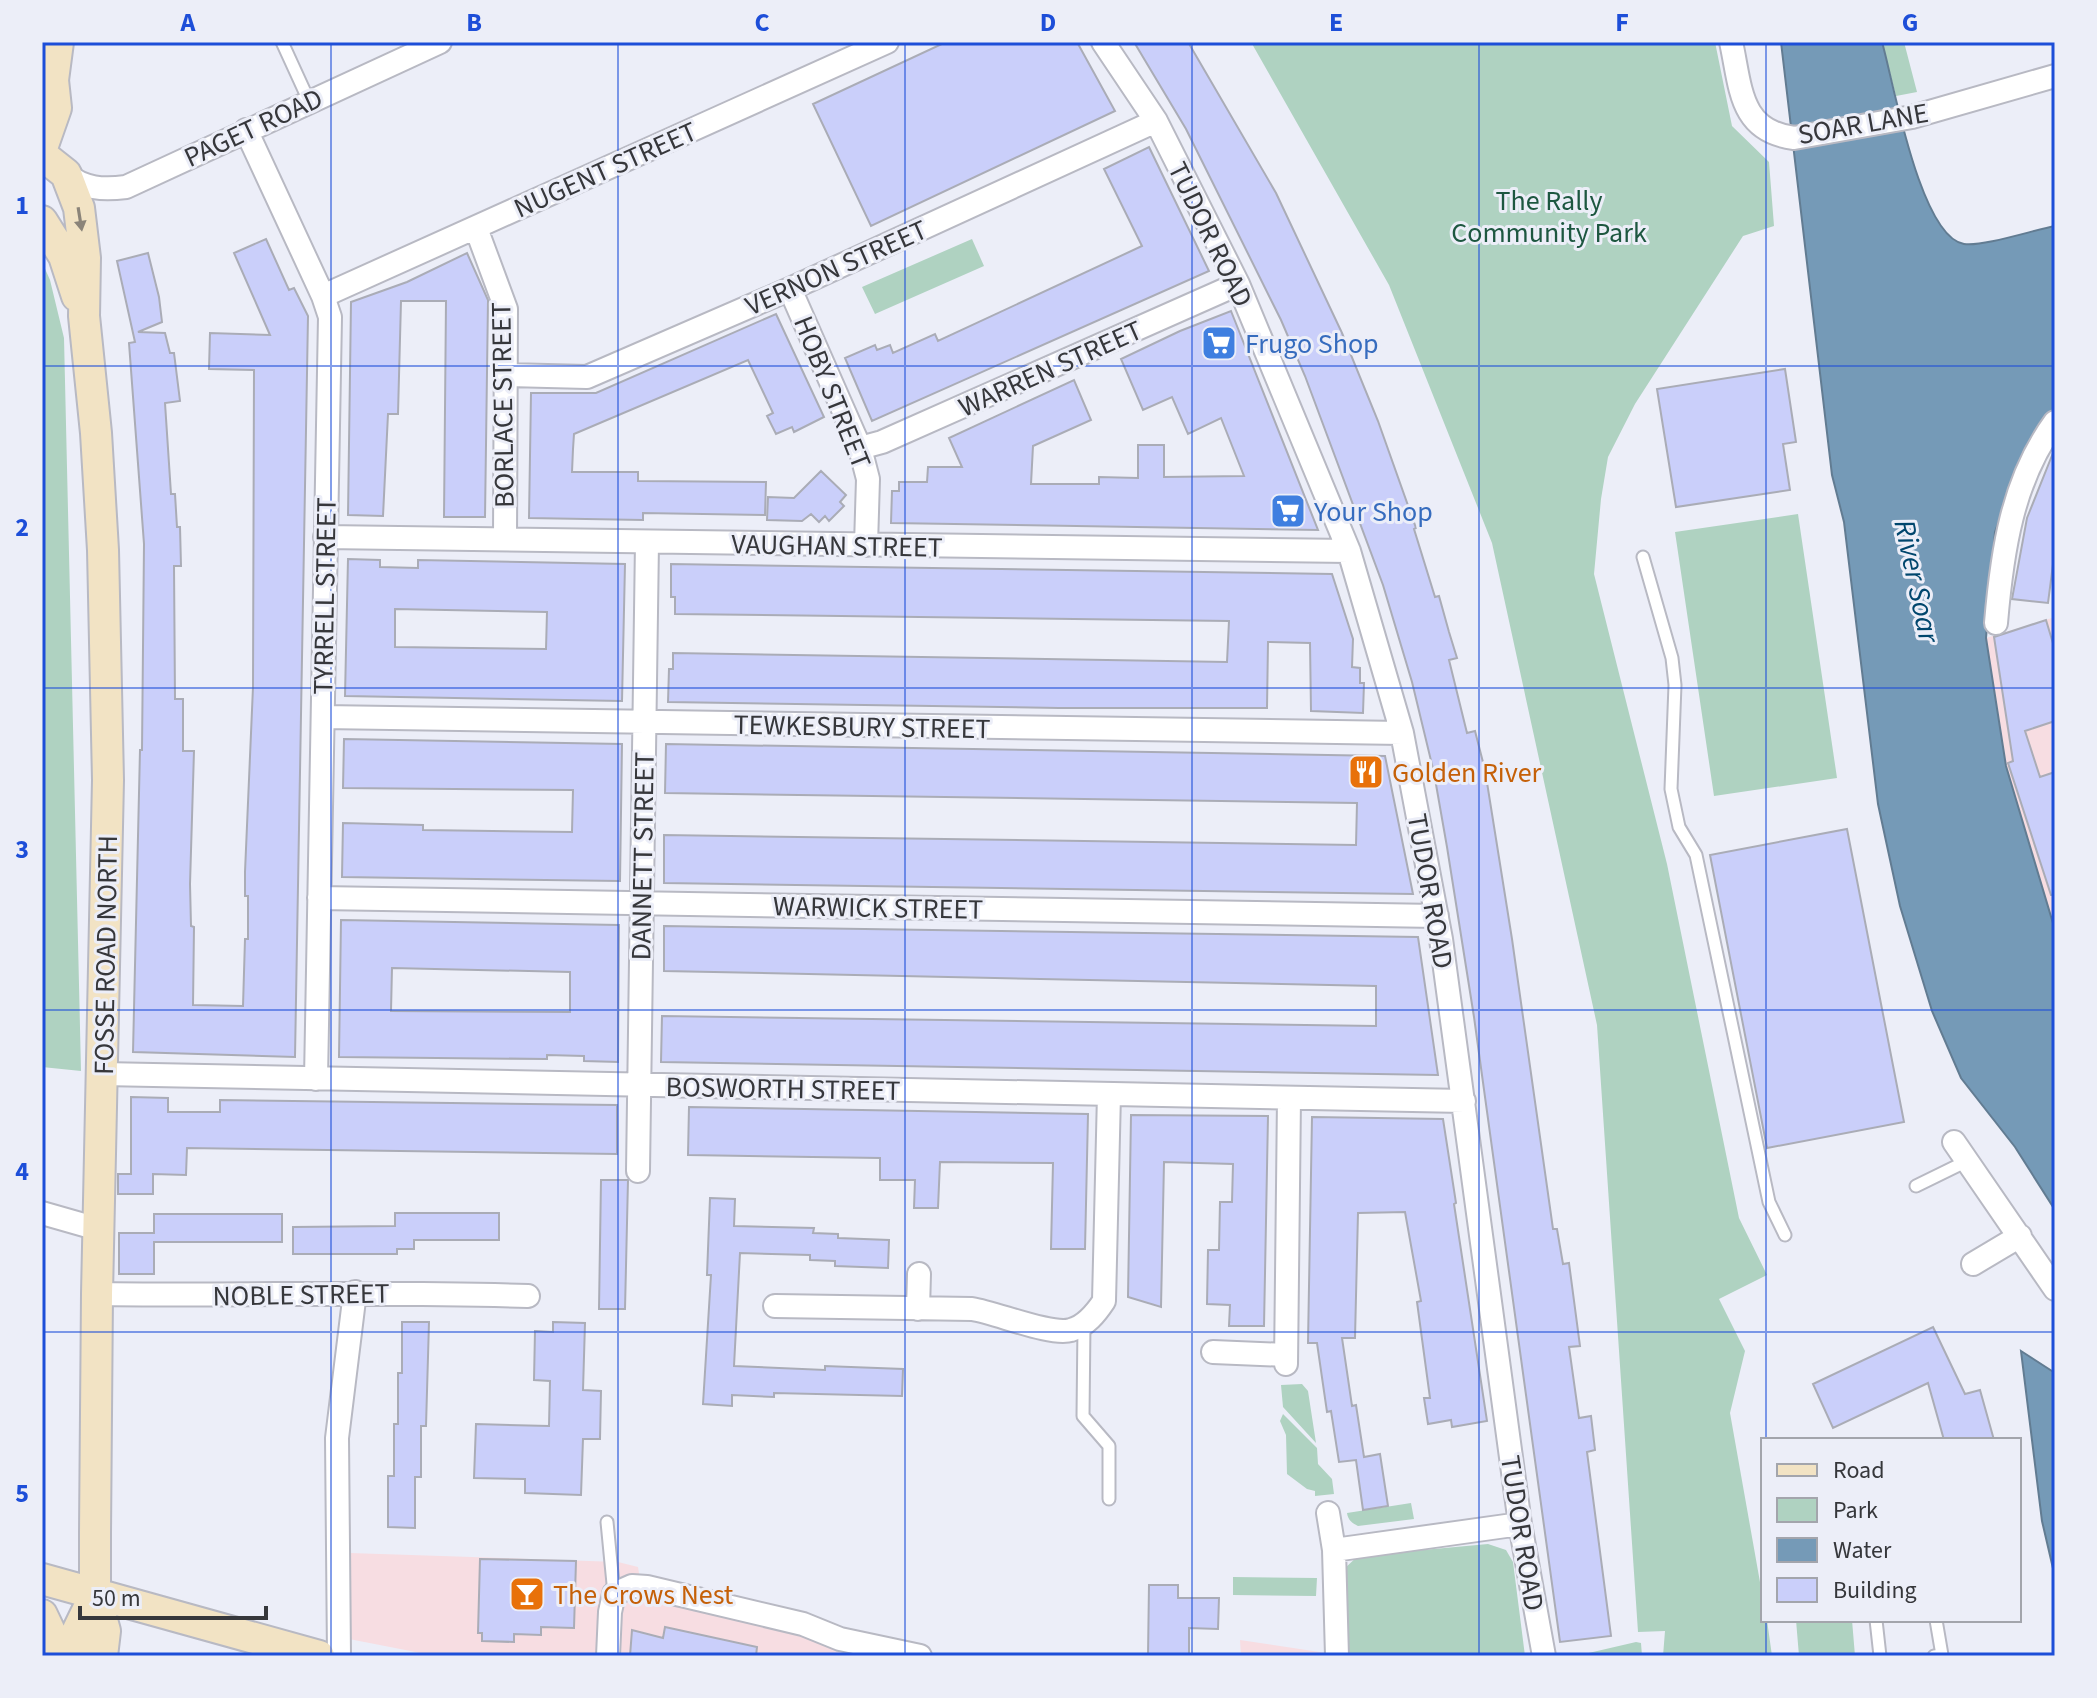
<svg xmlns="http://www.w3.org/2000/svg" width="2097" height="1698" viewBox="0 0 2097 1698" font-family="'Source Sans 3',sans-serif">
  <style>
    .commercial { fill: #f7dde2 }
    .green { fill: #afd2c1 }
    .water { fill: #759ab7; stroke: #627c92; stroke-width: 2 }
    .building { fill: #cacffa; stroke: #aaacb6; stroke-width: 2; fill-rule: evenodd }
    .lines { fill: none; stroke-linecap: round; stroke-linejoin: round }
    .lane-casing { stroke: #b8b9c3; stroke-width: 15 }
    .street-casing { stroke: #b8b9c3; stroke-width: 26 }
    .secondary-casing { stroke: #b8b9c3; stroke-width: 34 }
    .lane { stroke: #fff; stroke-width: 11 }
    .street { stroke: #fff; stroke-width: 22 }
    .secondary { stroke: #f2e3c4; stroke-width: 30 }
    .oneway { fill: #8b8479 }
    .grid { fill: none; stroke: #1d4ed8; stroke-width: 2; stroke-opacity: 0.55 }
    .labels { text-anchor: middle; stroke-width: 6; stroke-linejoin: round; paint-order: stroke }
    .street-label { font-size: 28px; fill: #36373b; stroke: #eceef8 }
    .park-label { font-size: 28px; fill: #1d5740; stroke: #eceef8 }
    .shop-label { font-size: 28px; fill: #366cbe; stroke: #eceef8; text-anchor: start }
    .food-label { font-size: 28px; fill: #c56008; stroke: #eceef8; text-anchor: start }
    .water-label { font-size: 30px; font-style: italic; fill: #00466d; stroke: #eceef8 }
    .neatline { fill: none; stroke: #1d4ed8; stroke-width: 3 }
    .grid-label { font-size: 26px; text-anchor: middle; font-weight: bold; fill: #1d4ed8 }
  </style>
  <rect width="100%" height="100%" fill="#eceef8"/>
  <path class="commercial" d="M2055,617V930L2006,766L1986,638Z
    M350,1553L618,1562L638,1567L641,1586L917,1656H436L349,1639Z
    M1240,1640L1326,1653L1338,1656H1241Z"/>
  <path class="green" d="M1251,42H1715L1732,126L1769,162L1774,226L1743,236L1635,404L1608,457L1601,499L1594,574L1667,864L1739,1218L1767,1275L1719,1299L1745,1351L1730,1413L1763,1599V1620H1767L1772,1656H1663L1665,1631L1638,1632L1597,1025L1492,543L1389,285Z
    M1882,42H1904L1917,92L1896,96Z
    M972,239L984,266L875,314L862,287Z
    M42,262L50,280L64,338L81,1071L42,1067Z
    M1798,514L1837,778L1714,796L1675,532Z
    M1302,1384L1308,1391L1316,1443L1283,1407L1281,1385Z
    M1283,1414L1317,1448L1318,1464L1332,1479L1334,1494L1315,1496V1491L1307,1489L1287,1474L1286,1435L1280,1421Z
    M1411,1503L1414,1519L1358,1526C1352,1523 1348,1520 1347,1513Z
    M1488,1544L1506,1550L1513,1562L1525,1656H1346L1345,1568L1358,1556Z
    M1233,1577L1317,1578L1316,1596L1233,1595Z
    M1796,1620H1852L1855,1656H1799Z
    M1636,1642L1641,1643L1642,1656L1580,1655Z"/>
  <path class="water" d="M1781,42H1882C1893,80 1920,237 1964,244C1982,247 2034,230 2055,226V411L2021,461L1995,532L1986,638L2006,766L2055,930V1210L2015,1147L1961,1078L1932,1011L1900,906L1878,804L1844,522L1832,475Z
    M2021,1351L2055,1373V1577L2042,1521Z"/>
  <path class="building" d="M946,42H1077L1115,111L871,226L813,104Z
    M1134,42H1188L1276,193L1342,333L1378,421L1416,528L1414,529L1435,597L1439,596L1449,632L1457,658L1449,660L1467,733L1475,731L1485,770L1512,939L1553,1229H1557L1563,1264L1569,1263L1580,1346L1569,1347L1579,1418L1591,1416L1595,1450L1587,1452L1611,1636L1560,1642L1474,1017L1447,847L1434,773L1412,682L1383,585L1305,376L1281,320L1186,129Z
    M1149,147L1209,271L872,421L845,358L875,345L877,350L890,345L893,353L935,334L938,341L1142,246L1104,169Z
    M266,239L289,290L294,288L308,316L295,1057L133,1052L140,750H142L144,544L129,343L135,342L117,261L148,253L159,297L162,322L138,332L165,333L170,353H174L180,401L165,403L171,494H175L177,527H180L181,566H174L175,699H183V751H194L190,884L191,926L194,927L193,1005L243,1006L245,939H248V896H245V872L253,687L254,370L209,369L210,333L270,335L234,253Z
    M467,253L488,300L485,517H444L446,301H401L398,414H388L383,516L348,515L351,302L407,282Z
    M1231,311L1318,530L891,523L892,491H899V482H927L928,467H962L949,438L1074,380L1091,420L1033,446L1031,484H1099V477L1138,478V445H1164V477L1244,476L1221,418L1188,434L1172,397L1143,410L1121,359L1180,331Z
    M776,314L824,417L794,432L792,427L776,434L767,416L773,413L748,360L574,434L573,449L572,472H638V481L766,482L765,515L643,513V520L529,518L531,393H596Z
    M1785,369L1796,442L1783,444L1790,490L1676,507L1657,389Z
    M2055,448V549L2048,603L2012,599L2027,518Z
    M821,471L846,495L840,502L844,506L829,521L825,516L819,522L811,514L802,521L767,520L768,497L794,498Z
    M348,559L380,560V567L418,568V560L625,564L622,701L345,696ZM395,609L547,612L546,649L395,647Z
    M671,564L1332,574L1353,639L1352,667L1360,668V683H1364L1363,713L1311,711L1310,643L1268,642L1267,708H1059L668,702L669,669H673V653L1227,662L1229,621L675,614V597H671Z
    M2046,620L2055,650V721L2025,731L2040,777L2055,772V895H2051L2008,763L2013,761L1994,637Z
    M344,739L622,744L620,881L342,877L343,823L423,825V830L572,832L573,790L343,788Z
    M666,744L1385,756L1413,894L664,883V835L1356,845L1357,803L665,793Z
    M1847,829L1904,1122L1767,1148L1710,855Z
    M341,920L619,925L618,1062L584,1061V1056L547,1055V1059L339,1057ZM392,968L570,972V1012L391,1011Z
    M664,926L1418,937L1438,1075L661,1062L662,1016L1376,1026V986L664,971Z
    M131,1097L168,1098V1112H220V1100L617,1105V1154L187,1148L186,1175L153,1174V1194H118V1174H131Z
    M689,1107L1088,1114L1085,1249H1051L1053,1163L940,1162L938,1208H914L915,1180H880V1158L688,1155Z
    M1131,1115L1268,1116L1264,1326H1229L1230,1305L1207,1304L1208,1250H1219L1220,1202H1232L1233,1164L1164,1162L1161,1307L1128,1297Z
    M1312,1117L1443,1119L1456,1203L1454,1204L1487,1421L1452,1427L1451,1420L1428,1424L1424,1398H1430L1417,1302L1421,1301L1405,1212L1358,1213L1355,1338H1342L1352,1406L1356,1405L1364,1457L1380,1454L1388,1506L1363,1510L1356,1460L1339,1462L1331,1411L1327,1412L1317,1343H1308Z
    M601,1180H628L625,1309H599Z
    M710,1198L735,1199L734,1226L814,1228L813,1233L838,1234V1238L889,1240L888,1268L835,1266V1261L810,1260V1255L740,1253L734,1366L825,1370V1366L903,1369L902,1396L774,1393V1397L732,1395V1406L703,1404L711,1275H707Z
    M395,1213H499V1240H414V1249H397V1254H293V1227L395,1226Z
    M154,1214H282V1242H154V1274H119V1233H154Z
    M402,1322H429L426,1426H421V1477H415V1528L388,1527V1476H394V1424H398V1373H402Z
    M553,1322L585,1323L583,1390L601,1391L600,1439H583L581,1495L525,1493V1479L474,1478L476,1424L549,1426L550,1381L534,1380L535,1331L553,1332Z
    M1933,1327L1965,1394L1980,1390L1994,1440H1944L1928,1383L1833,1428L1813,1384Z
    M480,1559L576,1561L574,1628L541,1627V1635L514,1634V1642L482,1641V1633H478Z
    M1149,1585H1178V1598H1219L1218,1629L1189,1628V1656H1148Z
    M665,1627L757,1647L756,1656H630L632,1630L663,1638Z"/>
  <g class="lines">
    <defs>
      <path id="lane" d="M282,42L309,101
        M1643,557L1672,658L1675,685L1671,789L1679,827L1696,855L1769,1202L1785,1235
        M1916,1186L1965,1162
        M1084,1324L1083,1416L1109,1446V1499
        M607,1522L614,1594
        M1876,1620L1880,1656
        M1934,1656L1942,1655L1936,1620"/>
      <path id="street" d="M1103,42L1156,121L1238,284L1349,551L1402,733L1441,939L1520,1524L1544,1656
        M1731,42C1741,87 1739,131 1794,138L1912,117L2055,76
        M246,130L323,296L330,317L316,1079
        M66,174C84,189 103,190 126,187L440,42
        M476,228L506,309L505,539
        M790,289L860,448L868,479L866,545
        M323,296L887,42
        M507,375L587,377L790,289L1156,121
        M860,448L882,442L1238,284
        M325,537L1349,551
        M1996,623C2002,552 2012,481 2055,422
        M323,717L1402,733
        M319,898L1437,916
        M102,1074L1464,1101
        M1954,1142L2055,1289
        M638,1171L647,542
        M42,1213L98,1229
        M1973,1264L2020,1236
        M97,1294C241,1296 384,1291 528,1296
        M775,1306L972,1309C997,1313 1051,1336 1071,1330C1086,1326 1096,1313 1104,1301L1109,1094
        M918,1309L919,1274
        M1213,1352L1286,1355
        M1286,1364L1289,1098
        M1328,1513L1334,1550
        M339,1656L337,1438L355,1292
        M608,1656L610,1612L614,1594L632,1586L647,1587L803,1624L840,1639L920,1656
        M1337,1656L1334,1550L1520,1524"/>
      <path id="secondary" d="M42,148L56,108L53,80L58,42
        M42,155L66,174L79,208L85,258L84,316L96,433L103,550L108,780L97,1294L95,1533V1595L105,1631L102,1656
        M42,221L64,256L77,296
        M42,1579L319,1656
        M42,1615L52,1636L55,1656
        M75,1656L78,1630L95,1595"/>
    </defs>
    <use href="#lane" class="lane-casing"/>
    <use href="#street" class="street-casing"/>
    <use href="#secondary" class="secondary-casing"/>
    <use href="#lane" class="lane"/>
    <use href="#street" class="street"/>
    <use href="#secondary" class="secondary"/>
  </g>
  <defs><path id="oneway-solid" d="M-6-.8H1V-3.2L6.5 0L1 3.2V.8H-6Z" transform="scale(2)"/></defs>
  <use class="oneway" href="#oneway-solid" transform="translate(80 219) rotate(81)"/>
  <path class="grid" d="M331,42V1656M618,42V1656M905,42V1656M1192,42V1656M1479,42V1656M1766,42V1440M42,366H2055M42,688H2055M42,1010H2055M42,1332H2055M1766,1620V1656"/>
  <defs>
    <symbol id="supermarket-square" viewBox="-11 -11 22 22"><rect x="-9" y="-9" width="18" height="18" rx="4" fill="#3f7fe0" stroke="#eceef8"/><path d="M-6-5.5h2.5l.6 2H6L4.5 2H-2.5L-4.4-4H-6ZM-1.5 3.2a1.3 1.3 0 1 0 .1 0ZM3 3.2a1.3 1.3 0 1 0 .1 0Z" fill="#fff"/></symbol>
    <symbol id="restaurant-square" viewBox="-11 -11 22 22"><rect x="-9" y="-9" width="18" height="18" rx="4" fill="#e8710a" stroke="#eceef8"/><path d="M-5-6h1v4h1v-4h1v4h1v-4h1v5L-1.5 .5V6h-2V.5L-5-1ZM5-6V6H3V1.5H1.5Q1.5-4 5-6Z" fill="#fff"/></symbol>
    <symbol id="bar-square" viewBox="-11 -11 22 22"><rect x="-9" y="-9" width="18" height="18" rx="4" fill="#e8710a" stroke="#eceef8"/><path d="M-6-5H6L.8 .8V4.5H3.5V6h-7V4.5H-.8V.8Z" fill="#fff"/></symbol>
  </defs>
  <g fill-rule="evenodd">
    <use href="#supermarket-square" x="1199" y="323" width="40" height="40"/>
    <use href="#supermarket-square" x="1268" y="491" width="40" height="40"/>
    <use href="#restaurant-square" x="1346" y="752" width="40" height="40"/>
    <use href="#bar-square" x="507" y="1574" width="40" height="40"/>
  </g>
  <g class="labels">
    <g class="street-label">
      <text transform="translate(1863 123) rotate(-10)" y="10">SOAR LANE</text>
      <text transform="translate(253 127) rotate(-25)" y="10">PAGET ROAD</text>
      <text transform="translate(605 169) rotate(-24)" y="10">NUGENT STREET</text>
      <text transform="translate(1211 234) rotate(64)" y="10">TUDOR ROAD</text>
      <text transform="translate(836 267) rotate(-24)" y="10">VERNON STREET</text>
      <text transform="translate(1050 368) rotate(-24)" y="10">WARREN STREET</text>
      <text transform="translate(833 392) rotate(68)" y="10">HOBY STREET</text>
      <text transform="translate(502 405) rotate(-91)" y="10">BORLACE STREET</text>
      <text transform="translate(837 545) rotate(1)" y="10">VAUGHAN STREET</text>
      <text transform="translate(324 596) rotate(-89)" y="10">TYRRELL STREET</text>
      <text transform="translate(862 726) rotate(1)" y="10">TEWKESBURY STREET</text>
      <text transform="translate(642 856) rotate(-89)" y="10">DANNETT STREET</text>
      <text transform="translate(1431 891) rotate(80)" y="10">TUDOR ROAD</text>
      <text transform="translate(878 907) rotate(1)" y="10">WARWICK STREET</text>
      <text transform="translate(105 955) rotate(-89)" y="10">FOSSE ROAD NORTH</text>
      <text transform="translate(783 1088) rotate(1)" y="10">BOSWORTH STREET</text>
      <text transform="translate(301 1294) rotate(-1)" y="10">NOBLE STREET</text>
      <text transform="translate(1523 1533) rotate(81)" y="10">TUDOR ROAD</text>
    </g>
    <g class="park-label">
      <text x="1549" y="210">The Rally<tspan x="1549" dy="32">Community Park</tspan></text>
    </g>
    <g class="shop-label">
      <text x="1245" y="353">Frugo Shop</text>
      <text x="1314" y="521">Your Shop</text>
    </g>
    <g class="food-label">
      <text x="1392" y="782">Golden River</text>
      <text x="553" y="1604">The Crows Nest</text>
    </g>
    <g class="water-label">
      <text transform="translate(1917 581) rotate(78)" y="10">River Soar</text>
    </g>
  </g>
  <rect width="2097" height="1698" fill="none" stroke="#eceef8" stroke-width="88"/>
  <rect x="1761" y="1438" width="260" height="184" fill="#eceef8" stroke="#a3a5ac" stroke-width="2"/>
  <rect x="1777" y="1464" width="40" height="12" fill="#f2e3c4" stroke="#a3a5ac" stroke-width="2"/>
  <text x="1833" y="1478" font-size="24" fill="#36373b">Road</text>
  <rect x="1777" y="1498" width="40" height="24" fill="#afd2c1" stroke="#a3a5ac" stroke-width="2"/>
  <text x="1833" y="1518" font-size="24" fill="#36373b">Park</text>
  <rect x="1777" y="1538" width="40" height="24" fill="#759ab7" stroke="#a3a5ac" stroke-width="2"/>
  <text x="1833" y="1558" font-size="24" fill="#36373b">Water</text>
  <rect x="1777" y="1578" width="40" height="24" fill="#cacffa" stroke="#a3a5ac" stroke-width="2"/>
  <text x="1833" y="1598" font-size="24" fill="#36373b">Building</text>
  <path d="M80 1606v12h186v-12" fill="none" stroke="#36373b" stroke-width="4"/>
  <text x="92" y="1606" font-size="24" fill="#36373b" stroke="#eceef8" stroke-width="6" paint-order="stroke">50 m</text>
  <rect x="44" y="44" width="2009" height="1610" class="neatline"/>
  <g class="grid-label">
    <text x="188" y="31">A</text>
    <text x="474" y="31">B</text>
    <text x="762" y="31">C</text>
    <text x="1048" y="31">D</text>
    <text x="1336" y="31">E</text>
    <text x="1622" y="31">F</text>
    <text x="1910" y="31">G</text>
    <text x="22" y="214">1</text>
    <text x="22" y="536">2</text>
    <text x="22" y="858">3</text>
    <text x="22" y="1180">4</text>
    <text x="22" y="1502">5</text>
  </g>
</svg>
